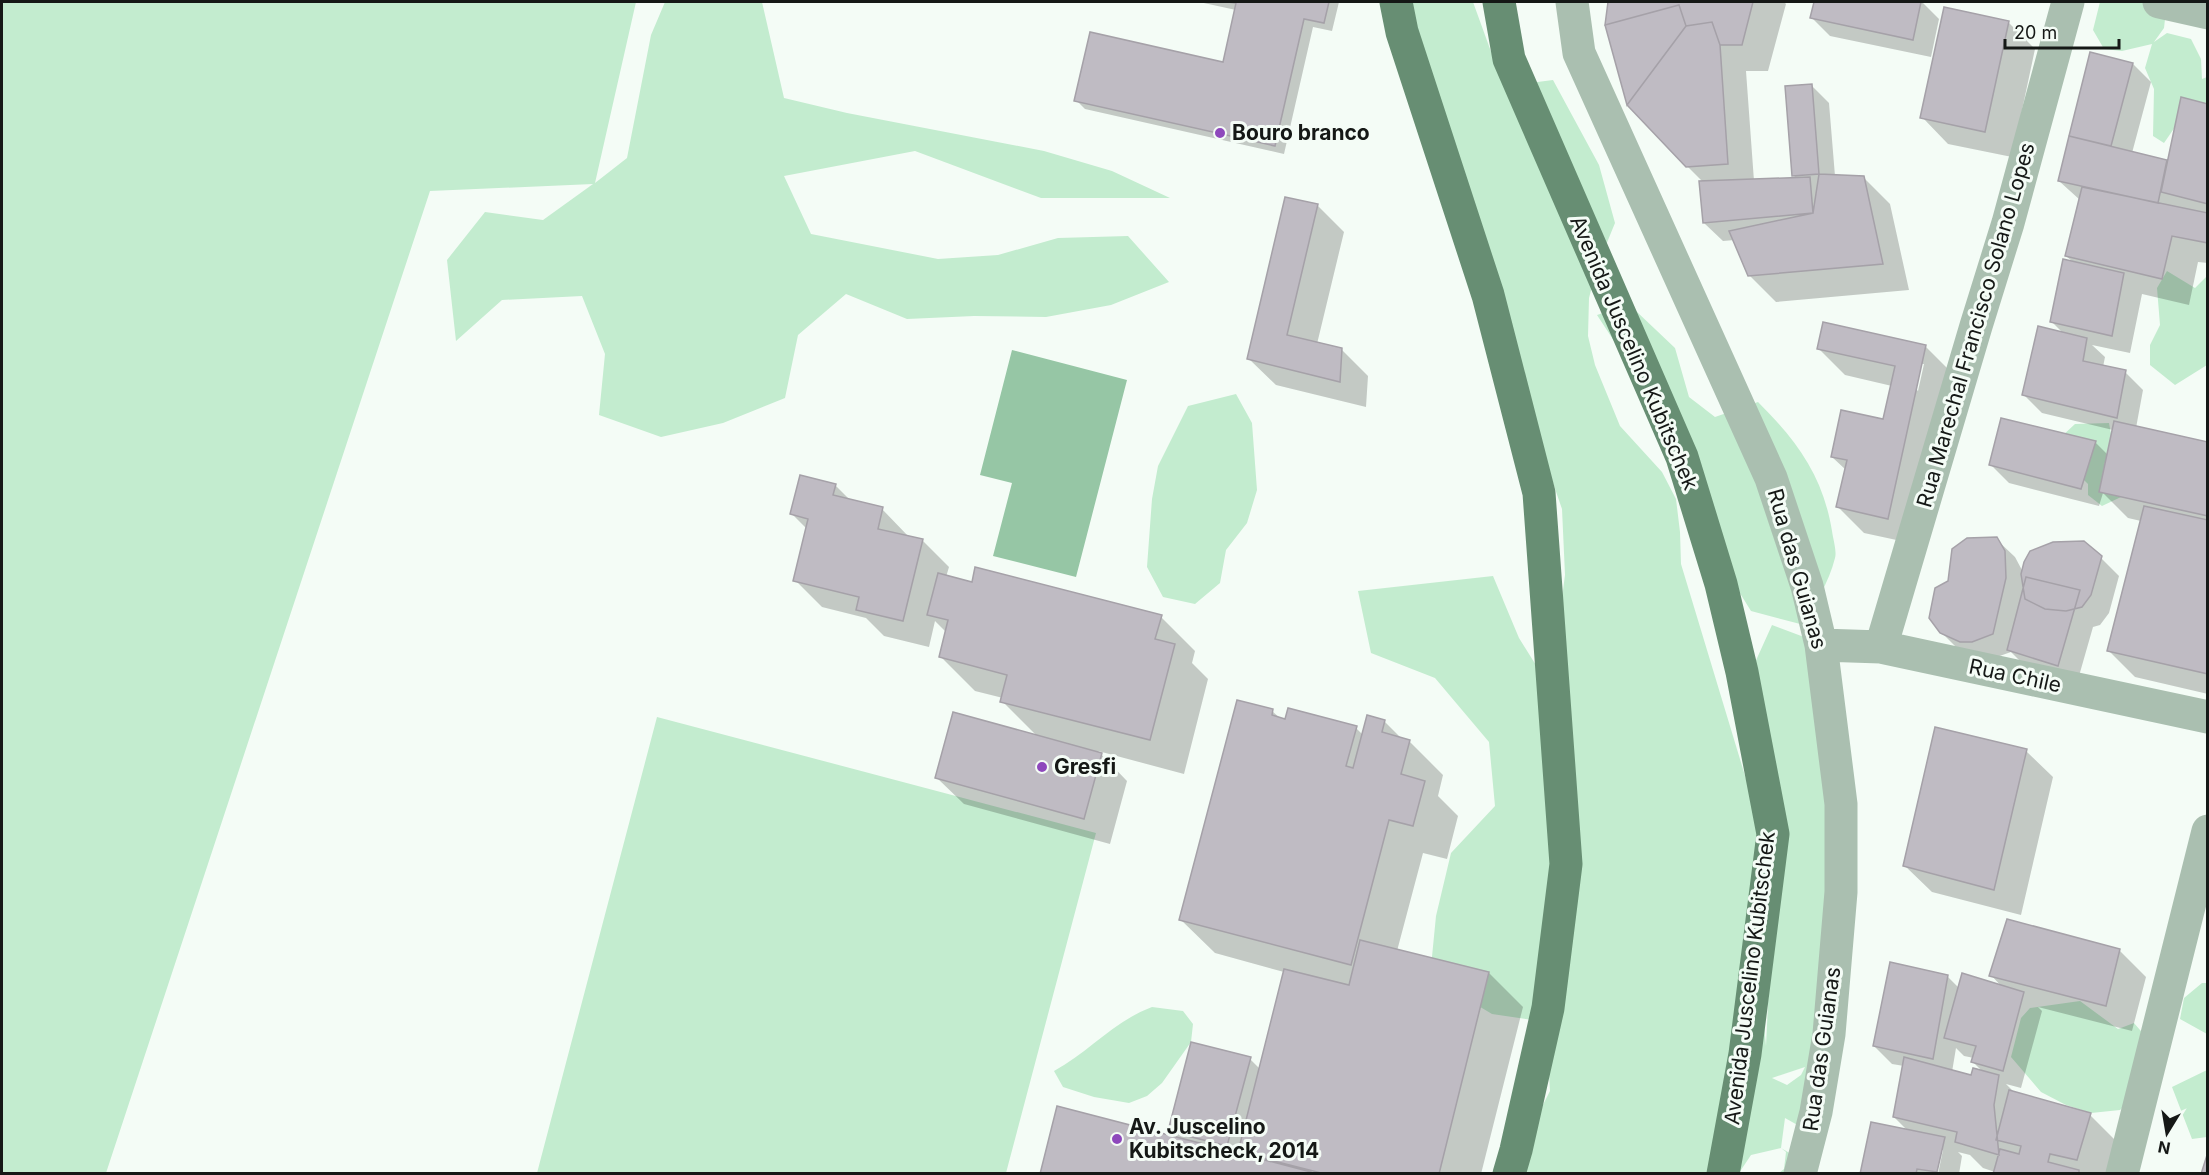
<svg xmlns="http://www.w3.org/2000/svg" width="2209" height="1175" viewBox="0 0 2209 1175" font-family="Inter,sans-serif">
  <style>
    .green { fill: #c3eccf; fill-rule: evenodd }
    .water { fill: #96c6a5 }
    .shadow { fill: #0003; fill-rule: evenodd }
    .building { fill: #bfbbc3; stroke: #a5a1a8; stroke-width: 1.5 }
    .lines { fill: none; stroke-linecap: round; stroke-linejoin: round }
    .minor { stroke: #aabfb0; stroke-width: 33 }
    .primary { stroke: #678e73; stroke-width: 33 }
    .poi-dot { fill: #8e48bc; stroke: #f4fcf6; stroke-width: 2 }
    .labels { text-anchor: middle; stroke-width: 6; stroke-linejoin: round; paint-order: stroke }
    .poi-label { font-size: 21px; font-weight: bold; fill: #151816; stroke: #f4fcf6; text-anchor: start }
    .street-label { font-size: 21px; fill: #151816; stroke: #f4fcf6 }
  </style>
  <rect width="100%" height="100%" fill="#f4fcf6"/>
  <path class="green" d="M2,2H636L595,183L627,158L651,35L665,2H762L784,98L847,113L1044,151L1112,171L1170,198H1041L915,151L784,176L811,234L938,259L998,255L1058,238L1128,236L1169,282L1111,305L1046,317L974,316L907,319L846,294L798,335L785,398L723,423L661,437L599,415L605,354L582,296L502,300L456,341L447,260L485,212L543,220L593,184L430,191L106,1173H2Z
    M1412,2H1473L1498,71L1514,85L1553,80L1599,165L1615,223L1597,267L1589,298L1588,336L1595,365L1620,426L1662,472L1676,499L1680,532L1681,564L1746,779L1771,833L1761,992L1766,1046L1776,834L1753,667L1772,625L1804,637L1821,700L1830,911L1801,1127L1785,1118L1781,1148L1798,1158L1796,1173H1779L1784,1169L1786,1152L1781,1148L1751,1155L1739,1173H1519L1520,1150L1550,1091L1546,1022L1492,1014L1430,977L1436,916L1451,853L1495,806L1489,742L1435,678L1371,653L1358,591L1493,576L1519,638L1554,694L1557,636L1565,575L1562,509L1534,428L1429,89ZM1805,1067L1801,1075L1787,1085L1772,1078Z
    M2100,2H2167L2164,28L2154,42L2167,33L2191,39L2201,59L2202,79L2207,77V104L2175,127L2164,143L2153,136L2154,89L2145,68L2152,44L2122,51L2104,49L2093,30Z
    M2167,271L2195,288L2207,276V365L2175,385L2150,365V345L2160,325L2157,288Z
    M1615,309L1636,311L1675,348L1689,397L1715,417L1758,402C1797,441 1823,476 1832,531C1833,539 1837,551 1835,558C1829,582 1815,604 1804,625L1751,611L1733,582L1686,451L1597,315Z
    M1236,394L1252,423L1257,490L1247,523L1226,550L1220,583L1195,604L1163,597L1147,567L1152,499L1158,466L1188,406Z
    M2109,423L2113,445L2105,462L2099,492L2121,497L2102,506L2088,495V484L2079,475L2061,437L2075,424Z
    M657,717L1096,833L1006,1173H537Z
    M2202,983H2207V1034L2180,1019L2184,998Z
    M2080,1001L2118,1029L2134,1023L2146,1037L2132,1099L2120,1110L2091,1113L2066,1105L2041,1092L2011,1057L2021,1018L2030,1008Z
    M1152,1007L1183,1011L1193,1024L1191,1042L1162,1083L1147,1096L1129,1103L1094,1097L1063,1087L1054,1071C1089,1052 1114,1021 1152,1007Z
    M2207,1070V1137L2192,1139L2172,1087Z"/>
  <path class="water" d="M1012,350L1127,380L1076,577L993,556L1012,483L980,475Z"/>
  <path class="shadow" d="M1199,2H1339L1332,31L1313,27L1284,154L1085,109L1076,100L1224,63L1236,10Z
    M1609,2H1784L1786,4L1768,71H1746L1754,181L1797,179L1794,176L1811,85L1829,103L1835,176L1863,177L1890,204L1909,290L1776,302L1749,275L1735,240L1723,241L1704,223V183L1687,166L1607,25Z
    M1816,2H1922L1939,19L1931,57L1830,36L1812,18Z
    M2008,22L2035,49L2012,157L1948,144L1922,117Z
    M2092,54L2133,64L2151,82L2132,153L2168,163L2208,105V263L2198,262L2189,305L2142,294L2130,353L2092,345L2105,357L2103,367L2125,372L2143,390L2136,428L2208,444V694L2135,677L2109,651L2141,521L2128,518L2103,493L2099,506L2009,483L1991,465L2095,442L2108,455L2113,430L2042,413L2024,395L2064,334L2051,321L2073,262L2066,256L2080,200L2059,181Z
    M1286,198L1318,206L1344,232L1317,344L1341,349L1368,376L1366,407L1276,385L1249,359Z
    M1925,346L1952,373L1915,544L1864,533L1838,507L1846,470L1832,457L1884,421L1892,386L1845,375L1819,349ZM1920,364H1924L1918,391L1915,388Z
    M835,485L851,501L882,509L909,537L922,540L949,567L946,577L973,584L1161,617L1195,651L1192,663L1208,679L1184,774L1098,751L1127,781L1110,844L964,804L937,778L1038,737L1002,701L1003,698L975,691L941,657L947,633L935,621L929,647L884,636L866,618L822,607L795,580L807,529L792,514Z
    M1996,539L2015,557L2023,572L2100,557L2119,576L2109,613L2100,625L2093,627L2077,683L2027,668L2011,652L1991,659L1960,651L1941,632L1949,582Z
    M1272,711L1281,719L1356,728L1363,735L1385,722L1402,739L1409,741L1443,775L1438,796L1458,816L1447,859L1423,853L1397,951L1489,973L1523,1007L1481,1174H1042L1178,1139L1169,1130L1250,1059L1260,1069L1284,972L1215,953L1180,919Z
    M2026,751L2053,777L2021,915L1932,892L1905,866Z
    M2119,950L2146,977L2132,1031L2038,1007L2042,1011L2021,1088L2006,1084L2016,1094L2090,1115L2116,1141L2107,1174H1995V1172L1983,1168L1970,1155L1958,1152L1962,1156L1959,1174H1938L1943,1150H1940L1935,1174H1861L1908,1131L1894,1117L1904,1066L1892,1064L1874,1046L1947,976L1959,988L2002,987L1991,975ZM1956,1048L1964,1056L1974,1058L1973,1062L1984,1073L1972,1077L1952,1072Z"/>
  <path class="building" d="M1227,2H1329L1324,23L1304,19L1275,146L1074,101L1090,32L1223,62L1236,3Z
    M1608,2H1753L1742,45H1720L1712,22L1686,26L1679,5L1605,25Z
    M1814,2H1921L1913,40L1810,18Z
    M1679,5L1686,26L1627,105L1605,25Z
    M1944,7L2009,21L1985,132L1920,118Z
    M1712,22L1720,45L1728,164L1686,167L1627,105L1686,26Z
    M2090,52L2133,63L2111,146L2069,136Z
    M1812,84L1819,174L1792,176L1785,86Z
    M2181,97L2208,104V204L2161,192Z
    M2069,136L2167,160L2158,203L2058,181Z
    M1819,174L1864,176L1883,264L1748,276L1729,231L1813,213Z
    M1810,177L1813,213L1703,223L1699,181Z
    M2082,187L2208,213V243L2172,236L2162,279L2065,256Z
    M1285,197L1318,204L1287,335L1342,348L1340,382L1247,359Z
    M2063,259L2124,273L2112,336L2050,322Z
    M1823,322L1926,345L1888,519L1836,507L1847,460L1831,457L1841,410L1883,419L1895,366L1817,349Z
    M2038,326L2087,338L2083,361L2126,370L2117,418L2022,395Z
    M2001,418L2096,441L2081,489L1989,465Z
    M2114,421L2208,442V516L2099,492Z
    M800,475L836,484L833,495L883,507L878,529L923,539L903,621L856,610L859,597L793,581L808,519L790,514Z
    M2144,506L2208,520V674L2107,651Z
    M1997,537L2005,551L2006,578L1993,634L1972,642H1960L1940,633L1929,618L1935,588L1948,581L1952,549L1967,538Z
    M2084,541L2102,556L2091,595L2082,607L2066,611L2045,609L2025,599L2021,574L2024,562L2030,551L2053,542Z
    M975,567L1162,615L1155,639L1175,644L1150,740L1000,702L1007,675L939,657L948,620L927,615L938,573L972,582Z
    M2026,577L2080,590L2058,666L2007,650Z
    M1237,700L1273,709L1272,715L1285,719L1288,708L1357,726L1346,766L1353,768L1367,715L1385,720L1382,732L1410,740L1401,774L1425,781L1413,826L1389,820L1351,965L1179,920Z
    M953,712L1102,753L1084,819L935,778Z
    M1935,727L2027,749L1994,890L1903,866Z
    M2007,919L2120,949L2106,1006L1989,976Z
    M1360,940L1489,972L1439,1174H1325L1238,1152L1284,969L1349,985Z
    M1890,962L1948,975L1933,1059L1873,1046Z
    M1962,973L2024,992L2003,1071L1971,1062L1976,1046L1944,1038Z
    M1191,1042L1251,1057L1227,1146L1168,1131Z
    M1904,1057L1971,1075L1973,1068L1999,1075L1994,1105L1999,1155L1955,1142L1957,1132L1893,1117Z
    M2009,1090L2091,1113L2077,1160L2050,1154L2048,1162L2079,1170V1174H1993L2000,1149L2019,1154L2021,1146L1996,1140Z
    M1057,1106L1311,1172V1174H1040Z
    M1871,1122L1945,1137L1937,1172L1917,1169L1916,1174H1860Z
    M2208,1152V1174H2201Z"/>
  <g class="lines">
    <path class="minor" d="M1572,2L1579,53L1771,478L1807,586L1821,645L1841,804V892L1829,1034L1816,1112L1800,1174
      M2159,2L2208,13
      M1821,645L1881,647L2208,717
      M1881,647L1976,326L2008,223L2068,2
      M2122,1174L2208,831"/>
    <path class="primary" d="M1396,2L1402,32L1488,295L1539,493L1566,864L1548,1008L1516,1150L1509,1174
      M1499,2L1509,59L1682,457L1721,584L1742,672L1773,834L1745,1054L1723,1174"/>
  </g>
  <g class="poi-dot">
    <circle cx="1220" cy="133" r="6"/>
    <circle cx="1042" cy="767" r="6"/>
    <circle cx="1117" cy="1139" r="6"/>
  </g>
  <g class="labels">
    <g class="poi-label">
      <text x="1232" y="140">Bouro branco</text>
      <text x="1054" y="774">Gresfi</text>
      <text x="1129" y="1134">Av. Juscelino<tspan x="1129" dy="24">Kubitscheck, 2014</tspan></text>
    </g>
    <g class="street-label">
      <text transform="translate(1976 325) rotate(-74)" y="7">Rua Marechal Francisco Solano Lopes</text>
      <text transform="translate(1634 353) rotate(67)" y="7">Avenida Juscelino Kubitschek</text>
      <text transform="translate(1797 569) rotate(74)" y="7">Rua das Guianas</text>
      <text transform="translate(2015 676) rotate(12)" y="7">Rua Chile</text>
      <text transform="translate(1750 978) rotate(-83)" y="7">Avenida Juscelino Kubitschek</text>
      <text transform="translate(1822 1049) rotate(-82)" y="7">Rua das Guianas</text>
    </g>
  </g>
  <rect width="2209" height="1175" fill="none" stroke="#151816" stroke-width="6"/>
  <g transform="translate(2167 1133) rotate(191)" stroke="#f4fcf6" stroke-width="4.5" paint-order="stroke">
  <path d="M0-4.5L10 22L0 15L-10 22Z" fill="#151816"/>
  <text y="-9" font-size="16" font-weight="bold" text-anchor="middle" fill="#151816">N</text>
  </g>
  <path d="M2005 39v9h114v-9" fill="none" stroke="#151816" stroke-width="3"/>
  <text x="2014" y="39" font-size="18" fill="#151816" stroke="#f4fcf6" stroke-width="4.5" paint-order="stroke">20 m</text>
</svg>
